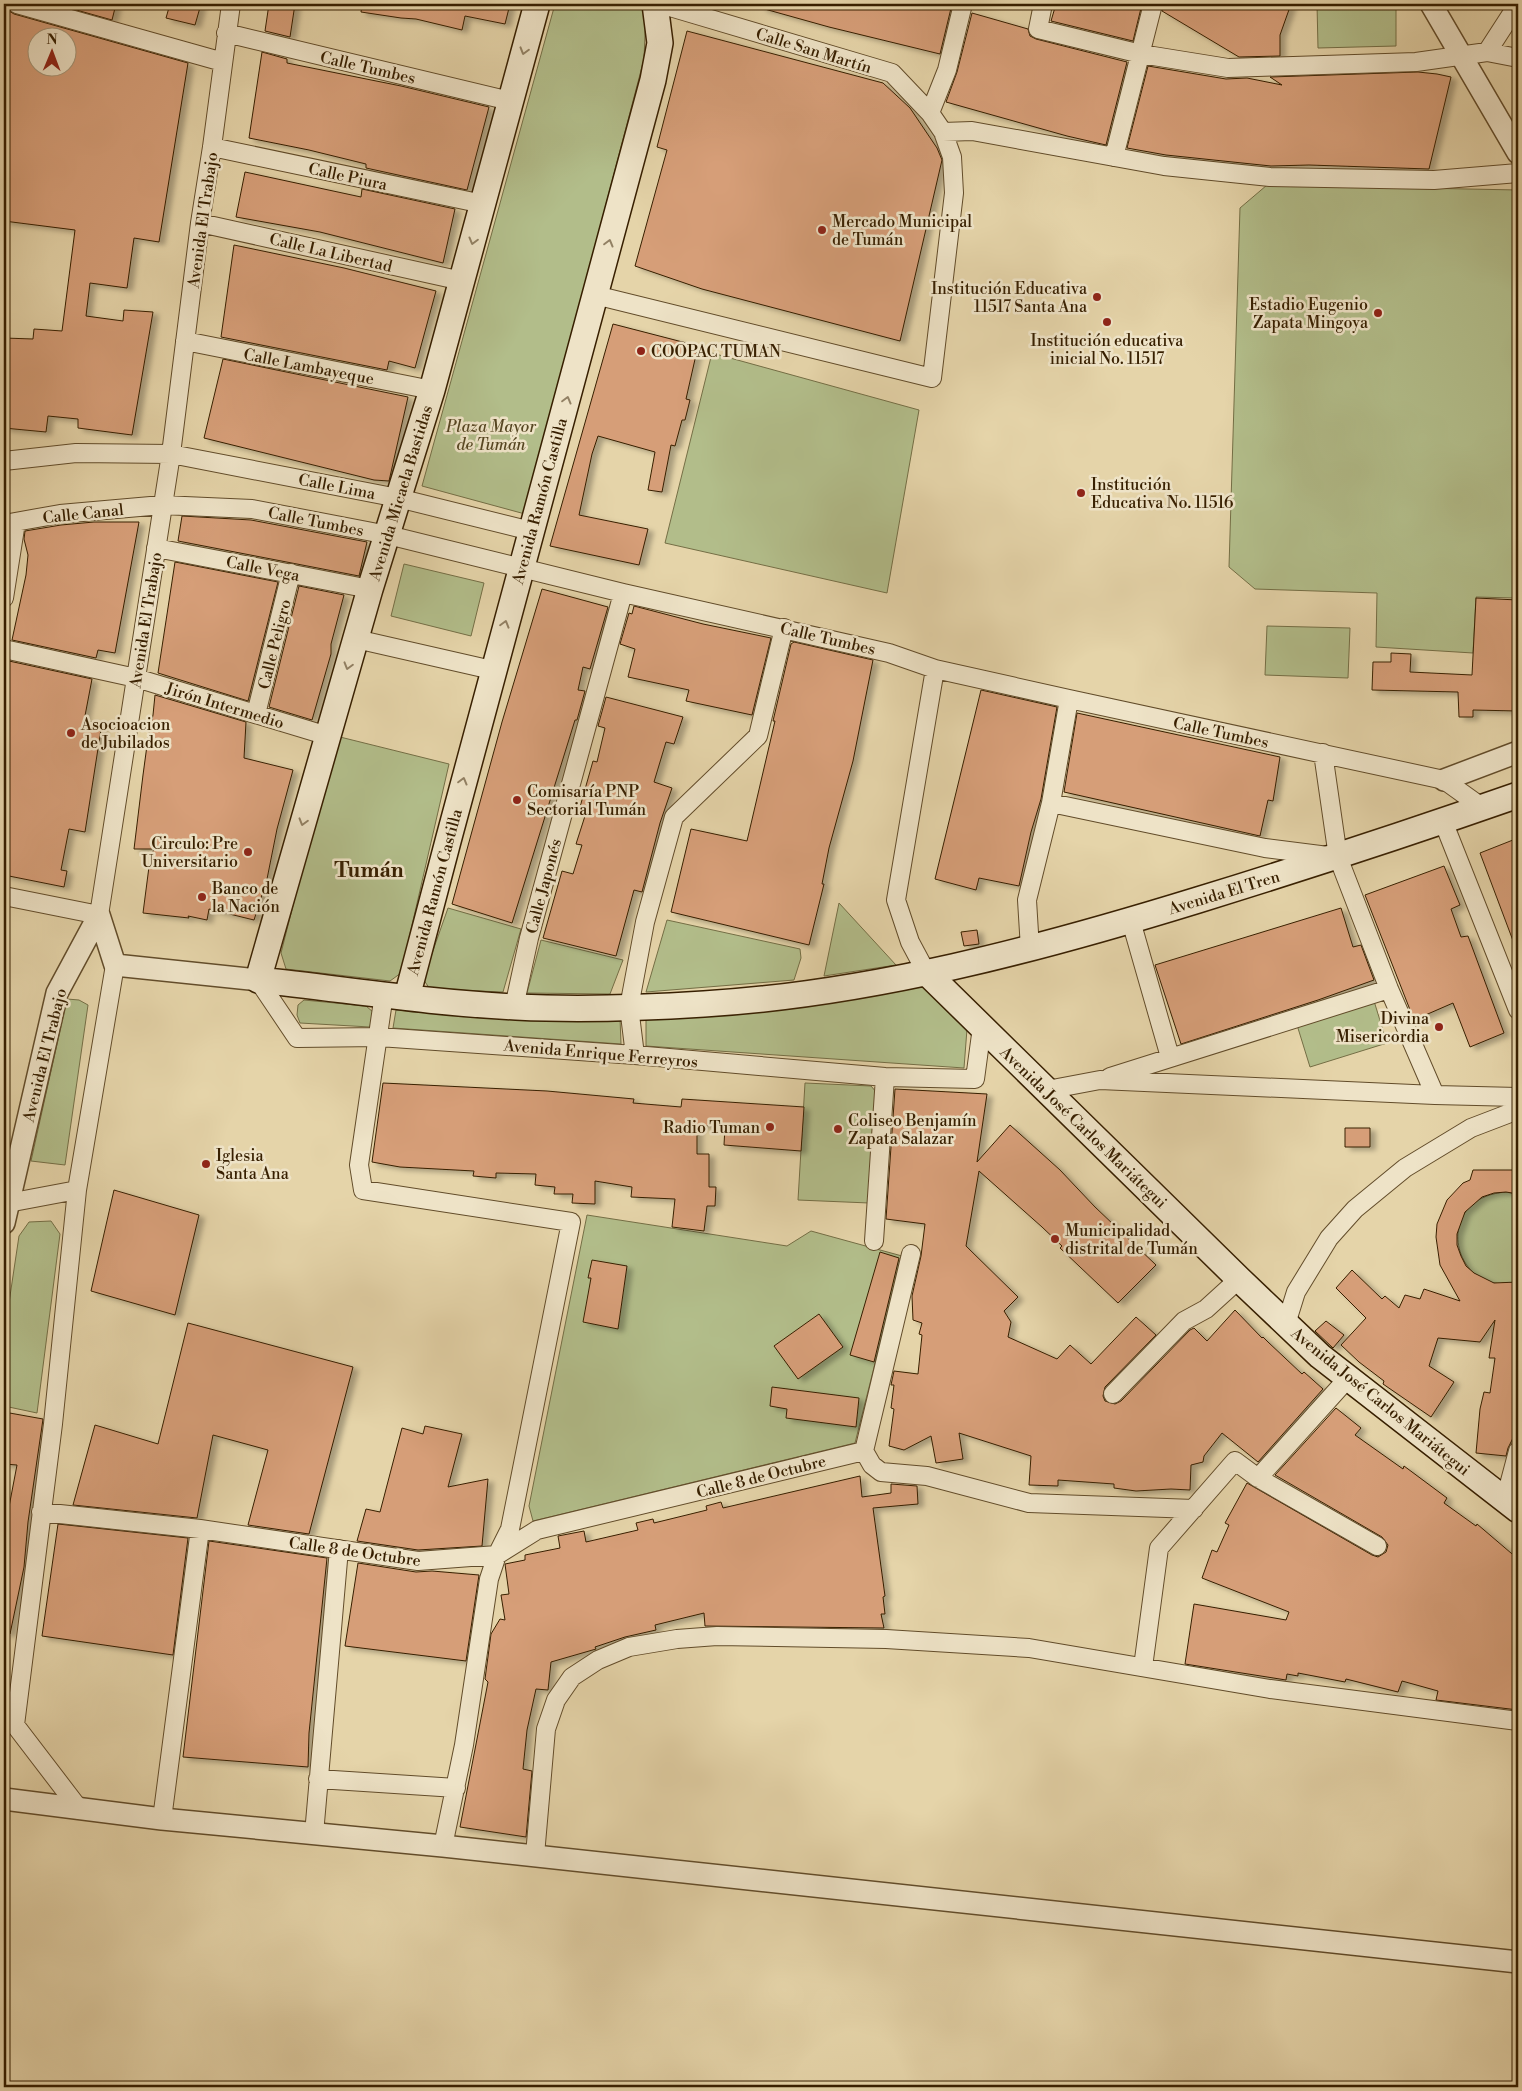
<svg xmlns="http://www.w3.org/2000/svg" width="1522" height="2091" viewBox="0 0 1522 2091" font-family="'Libre Bodoni',serif">
  <style>
    .green { fill: #b2bd8a; stroke: #746e45 }
    .building { fill: #d69e78; stroke: #371f00; fill-rule: evenodd; filter: url(#shadow) }
    .lines { fill: none; stroke-linecap: round; stroke-linejoin: round }
    .minor-casing { stroke: #624c2a; stroke-width: 20 }
    .tertiary-casing { stroke: #624c2a; stroke-width: 24 }
    .secondary-casing { stroke: #371f00; stroke-width: 28 }
    .minor { stroke: #eee3c7; stroke-width: 18 }
    .tertiary { stroke: #eee3c7; stroke-width: 21 }
    .secondary { stroke: #eee3c7; stroke-width: 25 }
    .oneway { stroke: #928164 }
    .poi-dot { fill: #8f2418; stroke: #eee3c7; stroke-width: 2 }
    .labels { text-anchor: middle; stroke-width: 5; stroke-linejoin: round; paint-order: stroke }
    .street-label { font-size: 16px; fill: #371f00; stroke: #eee3c7 }
    .poi-label { font-size: 16px; fill: #371f00; stroke: #eee3c7; text-anchor: start }
    .park-label { font-size: 16px; font-style: italic; fill: #564622; stroke: #eee3c7 }
    .district-label { font-size: 21px; font-weight: bold; fill: #371f00; stroke: #eee3c7 }
  </style>
  <defs>
    <filter id="shadow"><feDropShadow dx="5.5" dy="3" stdDeviation="2.5" flood-color="#0004"/></filter>
  </defs>
  <rect width="100%" height="100%" fill="#e5d4a9"/>
  <filter id="stains"><feTurbulence type="fractalNoise" baseFrequency=".004" numOctaves="4"/><feColorMatrix values="0 0 0 0 .2 0 0 0 0 .09 0 0 0 0 .02 0 0 0 .5 -.17"/></filter>
  <radialGradient id="worn" r=".72"><stop offset=".6" stop-color="#630" stop-opacity="0"/><stop offset="1" stop-color="#630" stop-opacity=".3"/></radialGradient>
  <path class="green" d="M555,4H602L646,10L644,59L525,514L422,486Z
    M1317,4H1396V46L1318,48Z
    M1267,185L1518,190V535L1514,598L1476,597L1473,653L1376,647L1377,593L1255,589L1229,567L1240,208Z
    M712,353L919,410L887,593L665,543Z
    M404,564L484,583L471,636L391,616Z
    M1267,626L1350,628L1348,678L1265,675Z
    M336,736L449,764L401,973L390,981L286,969L281,953Z
    M839,903L896,965L824,976Z
    M448,908L521,929L503,992L430,989L423,979Z
    M667,920L800,949L801,958L794,980L646,992Z
    M541,940L623,960L610,994L527,993Z
    M923,986L967,1029L964,1068L646,1046V1018L782,1008L854,999Z
    M67,999L79,1000L88,1005L65,1165L31,1161Z
    M304,1000L366,1006L373,1012L370,1027L300,1023L297,1015L298,1005Z
    M1374,1001L1387,1043L1310,1067L1297,1025Z
    M396,1010L482,1017L620,1018L621,1044L393,1028Z
    M805,1083L871,1086L877,1093L869,1203L798,1200Z
    M1506,1192L1518,1194V1281C1454,1301 1428,1198 1506,1192Z
    M587,1215L787,1246L811,1231L902,1256L855,1443L533,1521L529,1506Z
    M51,1221L60,1234L37,1413L4,1406V1336L19,1236L29,1222Z"/>
  <path class="building" d="M4,4H7L9,11L14,14L188,63L159,242L134,238L127,288L90,283L86,316L123,321L124,310L153,312L132,435L78,428V419L48,416L46,432L4,428V338L33,339L34,329L62,331L75,230L4,221ZM38,38H68V68H38Z
    M55,4H116L112,20Z
    M170,4H201L195,25L166,18Z
    M269,4H295L290,37L265,31Z
    M362,4H510L505,24L465,16L462,30L416,19L401,18L361,12Z
    M762,4H952L940,54L829,27L761,8Z
    M1056,4H1142L1133,41L1051,21Z
    M1163,4H1291L1280,35V56L1239,57L1162,11Z
    M972,13L1028,29L1030,36L1036,39L1127,62L1106,145L1067,136L946,102L957,72Z
    M687,31L883,83L910,108L937,148L942,160L900,341L702,289L635,266L667,150L657,147Z
    M262,52L287,59V63L401,86L489,107L467,190L366,168V164L309,150L249,138Z
    M1148,66L1226,79L1247,78L1282,85L1270,77L1418,72L1437,74L1451,77L1429,169L1309,165L1271,166L1166,155L1127,148Z
    M245,172L361,197L362,189L455,209L443,263L320,232L236,217Z
    M234,245L344,268L436,291L415,368L389,361L387,370L221,337Z
    M613,324L698,346L686,399L690,400L685,420H682L675,446L671,445L662,492L648,490L655,452L598,436L592,454L579,515L648,529L639,565L550,546Z
    M223,359L408,397L389,481L374,480L204,438Z
    M182,516L251,520L367,542L359,576L178,541Z
    M94,522H139L115,653L98,650L96,658L12,640L26,575L28,555L24,539L25,531L61,525Z
    M175,562L278,582L248,701L158,673Z
    M299,586L344,595L331,644V654L312,720L269,707Z
    M542,589L608,607L590,669L583,667L578,690L585,691L577,720H575L512,923L452,904L502,722Z
    M1476,598L1518,600V711L1473,710V717H1459L1458,692L1372,690L1373,662H1391V653L1411,654L1410,672L1472,675Z
    M634,606L703,624L771,638L752,715L686,701L689,690L628,677L635,649L620,644L629,613L632,614Z
    M794,642L873,660L853,761L829,848L822,884H824L809,945L671,912L691,829L747,841L775,721H773L791,644Z
    M9,661L92,679L84,721L102,723L85,832L69,829L61,870L67,871L64,887L4,875V694Z
    M981,690L1057,707L1041,799L1031,832L1019,886L979,878L976,890L935,879Z
    M155,695L246,722L244,758L293,770L277,829L267,879L254,920L209,909L207,920L188,916L189,918L143,913L150,859L154,849H134L143,775L148,738L153,715Z
    M606,697L683,717L674,744L666,742L654,782L672,788L660,823L642,892L634,890L616,956L543,938L562,871L573,874L582,845L576,844L585,816L578,814L593,761L597,762L605,728L598,726Z
    M1077,713L1280,757L1273,801L1268,800L1260,836L1064,792Z
    M1518,838V954L1480,853Z
    M1444,866L1460,905L1451,909L1461,937L1468,936L1504,1033L1470,1047L1453,1003L1414,1020L1365,895Z
    M1341,908L1353,947L1361,945L1374,980L1318,1000L1181,1044L1155,965Z
    M977,930L979,944L964,946L961,932Z
    M383,1083L547,1091L634,1099L633,1103L681,1107L682,1099L804,1107L801,1151L724,1145L725,1127L697,1125V1154H709V1187H716L715,1206H707L704,1231L672,1227L675,1199L631,1197L632,1187L595,1181V1204L572,1203L573,1194H554L555,1187L535,1185L536,1174L496,1173V1178L473,1176L474,1171L400,1167L372,1162Z
    M895,1089L987,1094L977,1162L1010,1125L1060,1170L1095,1207L1156,1265L1118,1303L1060,1248L1062,1246L1042,1227L979,1171L966,1246L1018,1297L1004,1311L1011,1322L1008,1337L1057,1359L1070,1345L1091,1364L1136,1317L1156,1335L1105,1387L1103,1396L1105,1401L1115,1404L1121,1401L1190,1330L1194,1328L1207,1341L1235,1310L1262,1338L1263,1337L1268,1342L1302,1374L1304,1372L1323,1389L1258,1462L1222,1433L1204,1456L1203,1462L1191,1465L1190,1490L1171,1489L1136,1491L1114,1488V1484L1058,1480V1486L1029,1485L1031,1456L959,1433L963,1459L936,1463L931,1436L904,1450L889,1446L894,1409L891,1408L894,1385H891L894,1371L918,1374L922,1335L919,1334L922,1323L913,1320L912,1296L921,1256L925,1224L886,1219Z
    M1345,1128H1370V1147H1345Z
    M1473,1170H1518V1194L1506,1192L1494,1193L1482,1197L1465,1212L1457,1234V1245L1461,1256L1466,1266L1474,1273L1494,1283L1518,1282V1413L1515,1439L1513,1438L1508,1448L1506,1456L1476,1453L1480,1409L1484,1392L1490,1393L1495,1358H1489L1495,1320L1480,1342L1438,1338L1429,1366L1454,1382L1431,1417L1383,1384L1384,1381L1359,1362L1341,1345L1366,1318L1336,1288L1352,1270L1382,1299L1385,1296L1399,1308L1405,1295L1420,1299L1424,1289L1460,1301L1440,1265L1436,1237L1437,1224L1447,1200L1463,1183L1470,1180Z
    M114,1190L199,1215L175,1315L91,1291Z
    M880,1252L899,1258L874,1362L850,1355Z
    M592,1260L627,1266L618,1329L583,1322L591,1278H588Z
    M819,1314L843,1347L798,1379L774,1346Z
    M1326,1321L1344,1335L1333,1348L1315,1331Z
    M188,1323L353,1367L309,1534L248,1525L268,1450L213,1435L197,1518L73,1505L95,1425L158,1444Z
    M772,1387L859,1398L856,1427L786,1418L787,1409L770,1406Z
    M1336,1408L1361,1428L1355,1435L1403,1469L1404,1466L1447,1498L1444,1503L1476,1526L1477,1524L1518,1559V1710L1436,1700L1438,1691L1402,1681L1398,1692L1346,1679L1345,1682L1298,1673V1676L1287,1674L1286,1680L1185,1664L1194,1604L1286,1620L1289,1612L1202,1578L1212,1550L1217,1552L1229,1525L1225,1523L1247,1483L1372,1555L1378,1557L1386,1552L1388,1545L1382,1537L1275,1475Z
    M4,1412L43,1419L28,1522L24,1567L10,1634L4,1633V1533L17,1465L4,1464Z
    M425,1426L462,1434L448,1487L488,1479L482,1546L418,1550L357,1541L366,1509L380,1512L402,1428L423,1434Z
    M860,1476L862,1497L891,1493V1484L917,1486L918,1504L873,1508L885,1596L883,1597L885,1614H881L884,1628L705,1626L704,1613L655,1625L656,1630L625,1637L595,1647L596,1649L551,1662L548,1690L536,1689L527,1730L523,1769L532,1771L526,1837L460,1827L488,1682L485,1679L491,1634L500,1619L505,1620L501,1595L509,1594L505,1564L525,1560V1555L560,1548L558,1536L584,1531L586,1542L638,1530L636,1523L653,1519L654,1523L707,1510L706,1506L721,1502L723,1508Z
    M58,1524L188,1538L173,1655L42,1636Z
    M209,1541L327,1558L309,1733L308,1767L183,1757Z
    M358,1563L416,1572L432,1571L479,1575L466,1661L345,1646Z"/>
  <g class="lines">
    <defs>
      <path id="minor" d="M17,4L223,62
        M1043,4L1038,29L1141,54L1228,68L1416,62L1487,52L1518,58
        M226,33L510,101
        M1487,52L1518,4
        M930,113L947,70L963,4
        M943,132L972,131L1164,166L1270,177L1434,180L1518,173
        M212,147L483,204
        M1114,157L1153,4
        M200,223L462,281
        M595,295L932,378L954,193L952,157L943,132L930,113L892,73L660,4
        M185,341L432,390
        M4,461L76,453L171,454L398,498L531,531
        M4,524L60,514L162,505L252,509L388,535L623,593L889,653L935,669L1069,699L1444,780L1483,808
        M156,548L370,589
        M4,598L16,522
        M356,639L492,670
        M4,649L136,678L328,736
        M256,714L291,573
        M1323,753L1338,857L1389,989L1435,1095
        M1051,803L1265,848L1328,856
        M1443,821L1518,1010
        M4,896L99,915L171,454L200,223L212,147L231,4
        M1131,921L1170,1057
        M1030,949L1027,900L1051,803L1069,699
        M926,972L910,942L896,900L935,669
        M258,980L297,1038L379,1037L635,1055L885,1077L975,1079L982,1027
        M384,994L359,1165L363,1190L571,1222L510,1529L497,1555L489,1579L464,1745L443,1846
        M514,1007L529,938L623,593
        M635,1055L629,1007L645,922L674,817L758,736L784,628
        M1110,1077L1389,989
        M1047,1090L1100,1080L1435,1095L1518,1097
        M8,1203L77,1190
        M874,1241L885,1077
        M1286,1324L1296,1292L1329,1238L1355,1209L1405,1168L1471,1128L1518,1110
        M1113,1394L1184,1321L1206,1309L1239,1279
        M864,1451L872,1465L881,1472L927,1476L1029,1503L1194,1509
        M864,1451L911,1254
        M1258,1478L1349,1377
        M1505,1500L1518,1451
        M41,1512L200,1529L418,1561L497,1555L537,1530L864,1451
        M1143,1667L1159,1548L1235,1461L1258,1478L1377,1546
        M4,1705L15,1725L80,1810
        M15,1725L53,1424L77,1190L115,965
        M318,1779L456,1788
        M162,1819L200,1529
        M314,1834L339,1549
        M535,1855L546,1729L556,1700L572,1677L598,1660L629,1647L677,1639L717,1636L886,1639L1029,1648L1270,1689L1518,1721"/>
      <path id="tertiary" d="M1431,4L1518,153
        M1444,780L1518,752
        M99,915L115,965L258,980
        M4,1223L57,993L99,915
        M4,1799L162,1819L443,1846L1518,1962"/>
      <path id="secondary" d="M537,4L432,390L370,589L258,980C344,989 430,1003 516,1007C578,1010 642,1008 704,1004C871,994 1039,949 1198,900C1305,867 1412,832 1518,795
        M926,972L1239,1279L1320,1356L1518,1510
        M407,997C487,691 570,386 653,80L660,43L655,4"/>
    </defs>
    <use href="#minor" class="minor-casing"/>
    <use href="#tertiary" class="tertiary-casing"/>
    <use href="#secondary" class="secondary-casing"/>
    <use href="#minor" class="minor"/>
    <use href="#tertiary" class="tertiary"/>
    <use href="#secondary" class="secondary"/>
  </g>
  <defs><path id="oneway-chevron" d="M-2-3.5L2.5 0L-2 3.5" fill="none" stroke-width="1.6" stroke-linecap="round" stroke-linejoin="round" transform="scale(1.25)"/></defs>
  <g class="oneway">
    <use href="#oneway-chevron" transform="translate(524 51) rotate(106)"/>
    <use href="#oneway-chevron" transform="translate(473 241) rotate(105)"/>
    <use href="#oneway-chevron" transform="translate(609 243) rotate(-75)"/>
    <use href="#oneway-chevron" transform="translate(567 400) rotate(-75)"/>
    <use href="#oneway-chevron" transform="translate(505 624) rotate(-74)"/>
    <use href="#oneway-chevron" transform="translate(348 666) rotate(106)"/>
    <use href="#oneway-chevron" transform="translate(463 781) rotate(-75)"/>
    <use href="#oneway-chevron" transform="translate(303 822) rotate(106)"/>
  </g>
  <g class="poi-dot">
    <circle cx="822" cy="230" r="5"/>
    <circle cx="1097" cy="297" r="5"/>
    <circle cx="1378" cy="313" r="5"/>
    <circle cx="1107" cy="322" r="5"/>
    <circle cx="641" cy="351" r="5"/>
    <circle cx="1081" cy="493" r="5"/>
    <circle cx="71" cy="733" r="5"/>
    <circle cx="517" cy="800" r="5"/>
    <circle cx="248" cy="852" r="5"/>
    <circle cx="202" cy="897" r="5"/>
    <circle cx="1439" cy="1027" r="5"/>
    <circle cx="770" cy="1127" r="5"/>
    <circle cx="838" cy="1129" r="5"/>
    <circle cx="206" cy="1164" r="5"/>
    <circle cx="1055" cy="1239" r="5"/>
  </g>
  <g class="labels">
    <g class="street-label">
      <text transform="translate(814 50) rotate(17)" y="6">Calle San Martín</text>
      <text transform="translate(368 67) rotate(13)" y="6">Calle Tumbes</text>
      <text transform="translate(348 176) rotate(12)" y="6">Calle Piura</text>
      <text transform="translate(202 220) rotate(-82)" y="6">Avenida El Trabajo</text>
      <text transform="translate(331 252) rotate(13)" y="6">Calle La Libertad</text>
      <text transform="translate(309 366) rotate(11)" y="6">Calle Lambayeque</text>
      <text transform="translate(337 486) rotate(11)" y="6">Calle Lima</text>
      <text transform="translate(400 493) rotate(-73)" y="6">Avenida Micaela Bastidas</text>
      <text transform="translate(539 501) rotate(-75)" y="6">Avenida Ramón Castilla</text>
      <text transform="translate(83 513) rotate(-6)" y="6">Calle Canal</text>
      <text transform="translate(316 521) rotate(11)" y="6">Calle Tumbes</text>
      <text transform="translate(263 568) rotate(11)" y="6">Calle Vega</text>
      <text transform="translate(145 620) rotate(-81)" y="6">Avenida El Trabajo</text>
      <text transform="translate(828 638) rotate(13)" y="6">Calle Tumbes</text>
      <text transform="translate(274 644) rotate(-76)" y="6">Calle Peligro</text>
      <text transform="translate(225 705) rotate(17)" y="6">Jirón Intermedio</text>
      <text transform="translate(1221 732) rotate(12)" y="6">Calle Tumbes</text>
      <text transform="translate(543 886) rotate(-75)" y="6">Calle Japonés</text>
      <text transform="translate(434 892) rotate(-75)" y="6">Avenida Ramón Castilla</text>
      <text transform="translate(1224 892) rotate(-17)" y="6">Avenida El Tren</text>
      <text transform="translate(601 1053) rotate(5)" y="6">Avenida Enrique Ferreyros</text>
      <text transform="translate(44 1055) rotate(-76)" y="6">Avenida El Trabajo</text>
      <text transform="translate(1084 1127) rotate(44)" y="6">Avenida José Carlos Mariátegui</text>
      <text transform="translate(1381 1401) rotate(39)" y="6">Avenida José Carlos Mariátegui</text>
      <text transform="translate(761 1476) rotate(-14)" y="6">Calle 8 de Octubre</text>
      <text transform="translate(355 1551) rotate(8)" y="6">Calle 8 de Octubre</text>
    </g>
    <g class="poi-label">
      <text x="832" y="227">Mercado Municipal<tspan x="832" dy="18">de Tumán</tspan></text>
      <text x="1087" y="294" text-anchor="end">Institución Educativa<tspan x="1087" dy="18">11517 Santa Ana</tspan></text>
      <text x="1368" y="310" text-anchor="end">Estadio Eugenio<tspan x="1368" dy="18">Zapata Mingoya</tspan></text>
      <text x="1107" y="346" text-anchor="middle">Institución educativa<tspan x="1107" dy="18">inicial No. 11517</tspan></text>
      <text x="651" y="357">COOPAC TUMAN</text>
      <text x="1091" y="490">Institución<tspan x="1091" dy="18">Educativa No. 11516</tspan></text>
      <text x="81" y="730">Asocioacion<tspan x="81" dy="18">de Jubilados</tspan></text>
      <text x="527" y="797">Comisaría PNP<tspan x="527" dy="18">Sectorial Tumán</tspan></text>
      <text x="238" y="849" text-anchor="end">Circulo: Pre<tspan x="238" dy="18">Universitario</tspan></text>
      <text x="212" y="894">Banco de<tspan x="212" dy="18">la Nación</tspan></text>
      <text x="1429" y="1024" text-anchor="end">Divina<tspan x="1429" dy="18">Misericordia</tspan></text>
      <text x="848" y="1126">Coliseo Benjamín<tspan x="848" dy="18">Zapata Salazar</tspan></text>
      <text x="760" y="1133" text-anchor="end">Radio Tuman</text>
      <text x="216" y="1161">Iglesia<tspan x="216" dy="18">Santa Ana</tspan></text>
      <text x="1065" y="1236">Municipalidad<tspan x="1065" dy="18">distrital de Tumán</tspan></text>
    </g>
    <g class="park-label">
      <text x="491" y="432">Plaza Mayor<tspan x="491" dy="18">de Tumán</tspan></text>
    </g>
    <g class="district-label">
      <text x="369" y="877">Tumán</text>
    </g>
  </g>
  <rect width="1522" height="2091" fill="none" stroke="#e5d4a9" stroke-width="20"/>
  <rect x="5" y="5" width="1512" height="2081" fill="none" stroke="#371f00" stroke-width="2.5"/>
  <rect x="10" y="10" width="1502" height="2071" fill="none" stroke="#371f00"/>
  <g transform="translate(52 52) rotate(1)"><circle r="24" fill="#eee3c7" stroke="#a59577"/>
  <path d="M0-4L9 19L0 12L-9 19Z" fill="#8f2418"/>
  <text y="-8" font-size="14" font-weight="bold" text-anchor="middle" fill="#371f00">N</text>
  </g>
  <rect width="100%" height="100%" filter="url(#stains)"/>
  <rect width="100%" height="100%" fill="url(#worn)"/>
</svg>
